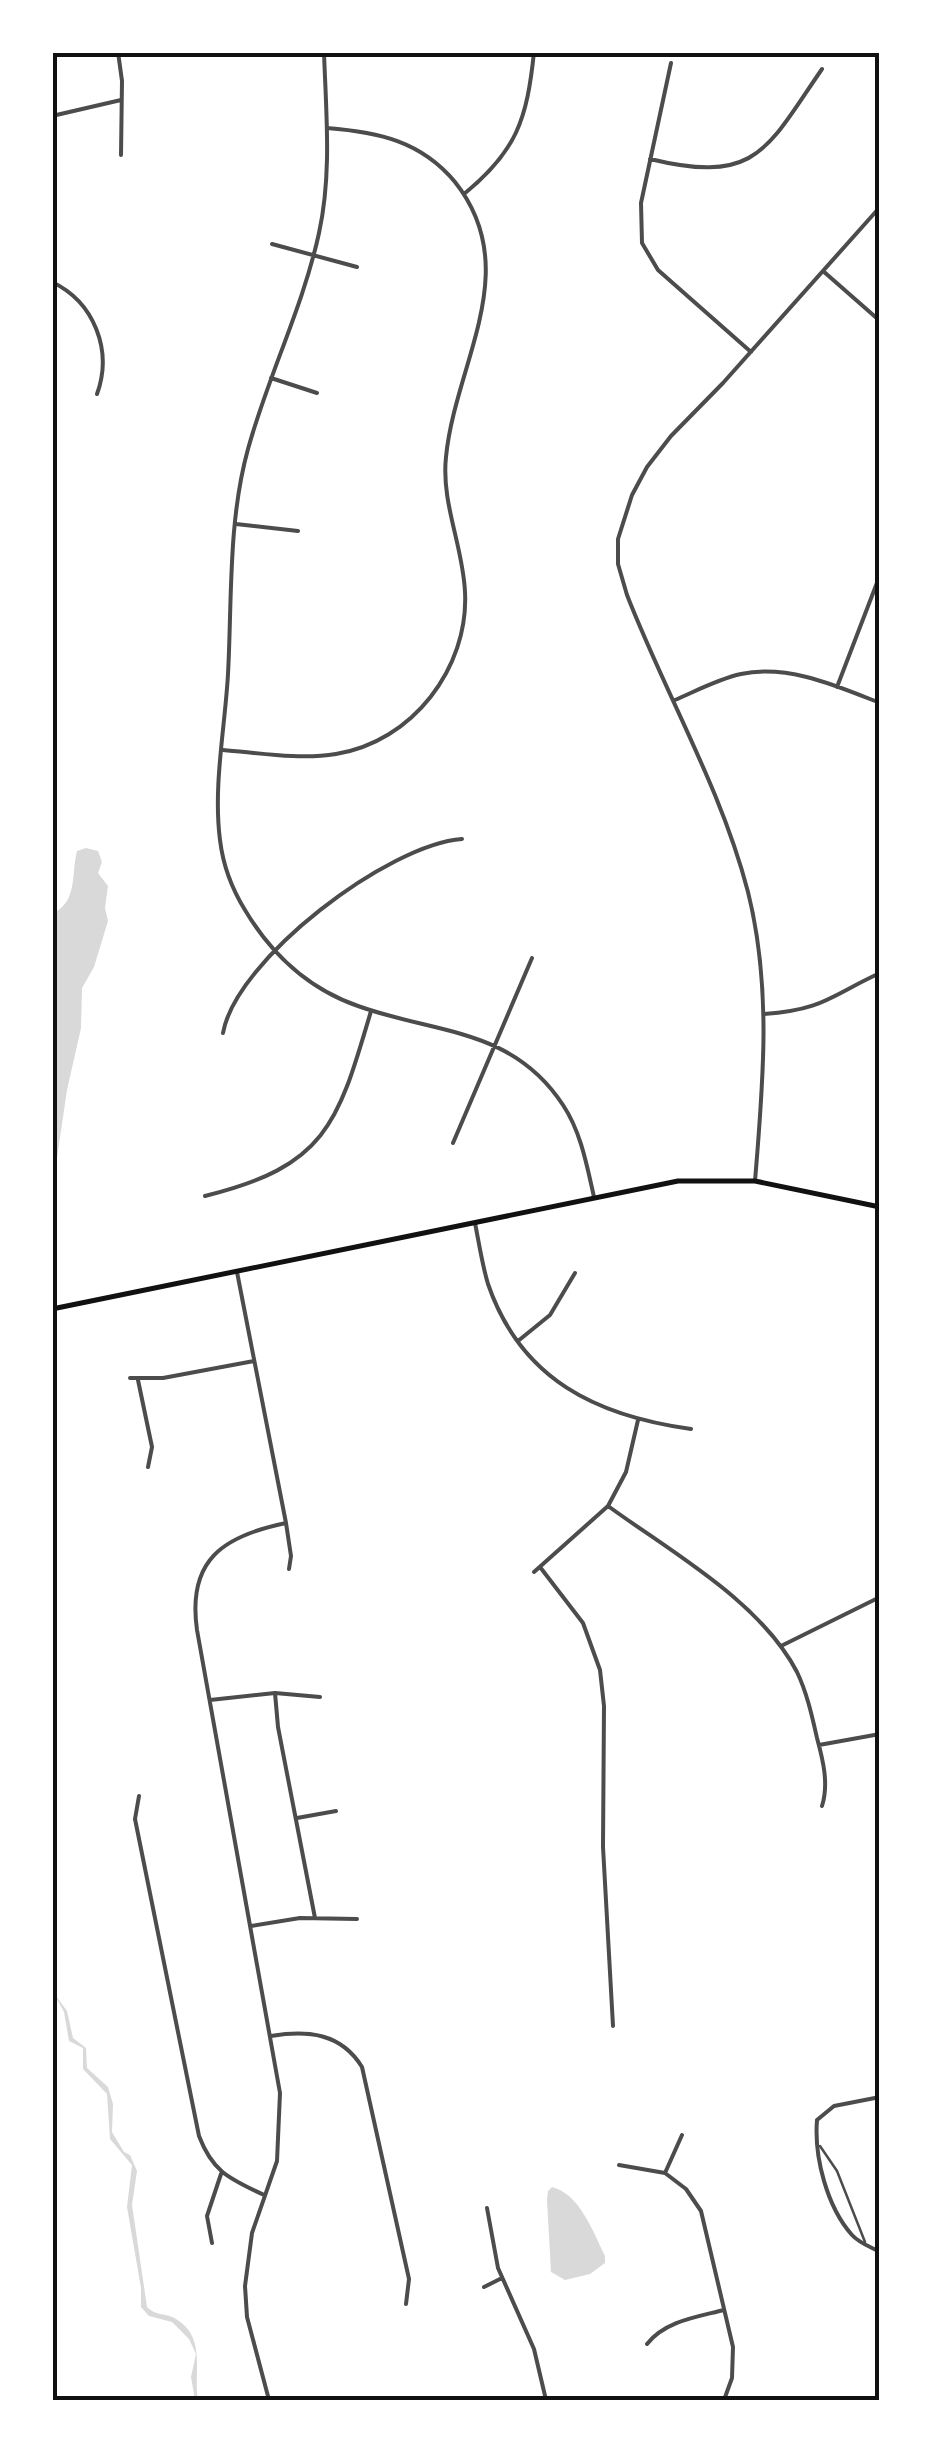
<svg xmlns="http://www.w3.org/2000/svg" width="932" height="2453" viewBox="0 0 932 2453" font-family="Rubik,sans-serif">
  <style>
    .water { fill: #d9d9d9 }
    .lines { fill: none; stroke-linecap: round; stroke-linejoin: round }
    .service { stroke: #4c4c4c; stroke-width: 2.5 }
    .minor { stroke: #4c4c4c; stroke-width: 4 }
    .secondary { stroke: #111; stroke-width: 5 }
    .neatline { fill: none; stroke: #111; stroke-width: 4 }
  </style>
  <rect width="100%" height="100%" fill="#fff"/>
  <path class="water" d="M86,848L98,851L102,862L98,873L108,886L105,908L108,921L94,967L82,988L81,1028L67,1090L53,1185V913C78,902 71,873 77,851Z
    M53,1992L67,2011L73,2038L86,2048L87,2068L108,2087L113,2104L112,2132L124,2152L130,2155L137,2171L132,2205L147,2307C157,2317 165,2312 176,2319C207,2338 193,2371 198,2400H195L191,2377L196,2354L189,2339L172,2322L149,2316L141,2307V2288L127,2207L132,2165L110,2139L107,2094L83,2069V2048L69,2041L64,2012Z
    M552,2187C580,2194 593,2232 605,2256V2263L590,2274L565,2280L551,2272L547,2200L548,2191Z"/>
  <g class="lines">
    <path class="service" d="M820,2146L837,2171L865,2242"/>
    <path class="minor" d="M118,52L122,81L121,155
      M324,52C326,113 332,174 319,233C303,307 268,376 248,449C228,521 232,600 228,674C225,728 213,786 220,840C223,865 232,889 245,910C271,954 309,989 358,1006C435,1034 512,1027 563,1105C581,1132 587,1166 594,1197
      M671,63L641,203L642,243L658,270L751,352
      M52,116L121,100
      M650,159C757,185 767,149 822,69
      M464,194C517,151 527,119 534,52
      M272,244L357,267
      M823,271L880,321
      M52,282C94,302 113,350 97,394
      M271,378L317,393
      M236,524L298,531
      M837,687L880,575
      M675,700C696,691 718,679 741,674C788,664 837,686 880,703
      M223,750C259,753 300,760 336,754C412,742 469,668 465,592C463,546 441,503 446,457C455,363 525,270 455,182C421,141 378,132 327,128
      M764,1014C823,1010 830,996 880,973
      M223,1033C236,959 389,844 462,839
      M453,1143L532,958
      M755,1181C763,1084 772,988 748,892C721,788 666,695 627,595L618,564V539L632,495L647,467L671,436L723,383L880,207
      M205,1196C327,1166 338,1123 371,1011
      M475,1223C479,1243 482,1264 488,1284C521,1380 597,1416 691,1429
      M237,1272L286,1523L291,1556L289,1569
      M518,1341L550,1315L575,1273
      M130,1378H163L254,1361
      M138,1380L152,1447L148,1467
      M878,1449H880
      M608,1506C671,1552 760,1601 797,1672C807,1693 812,1716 817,1738C823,1760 829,1784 822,1806
      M540,1567L583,1623L600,1670L604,1706L603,1847L613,2026
      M534,1572L608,1506L626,1472L638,1420
      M781,1646L880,1597
      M275,1693L278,1727L315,1918
      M210,1700L275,1693L320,1697
      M819,1745L880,1734
      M139,1796L135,1819L199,2136C213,2173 231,2179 264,2195
      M297,1818L336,1811
      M251,1926L300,1918L357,1919
      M271,2036C308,2030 341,2033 362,2067L409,2279L406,2304
      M880,2097L834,2106L817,2120C814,2157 827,2207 852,2235C859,2243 871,2247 880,2252
      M619,2165L665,2173L686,2189L701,2211L733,2347L732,2378L724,2400
      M665,2173L682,2135
      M487,2208L498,2268L534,2349L546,2400
      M212,2243L207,2216L221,2174
      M484,2287L502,2278
      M647,2344C665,2321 697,2317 724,2310
      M269,2400L247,2317L245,2286L252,2233L277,2161L280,2093L197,1630C187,1560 223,1536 286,1523"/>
    <path class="secondary" d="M52,1309L678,1181H755L880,1207"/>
  </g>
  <rect width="932" height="2453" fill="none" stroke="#ffffff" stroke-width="110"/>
  <rect x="55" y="55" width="822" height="2343" class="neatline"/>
</svg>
